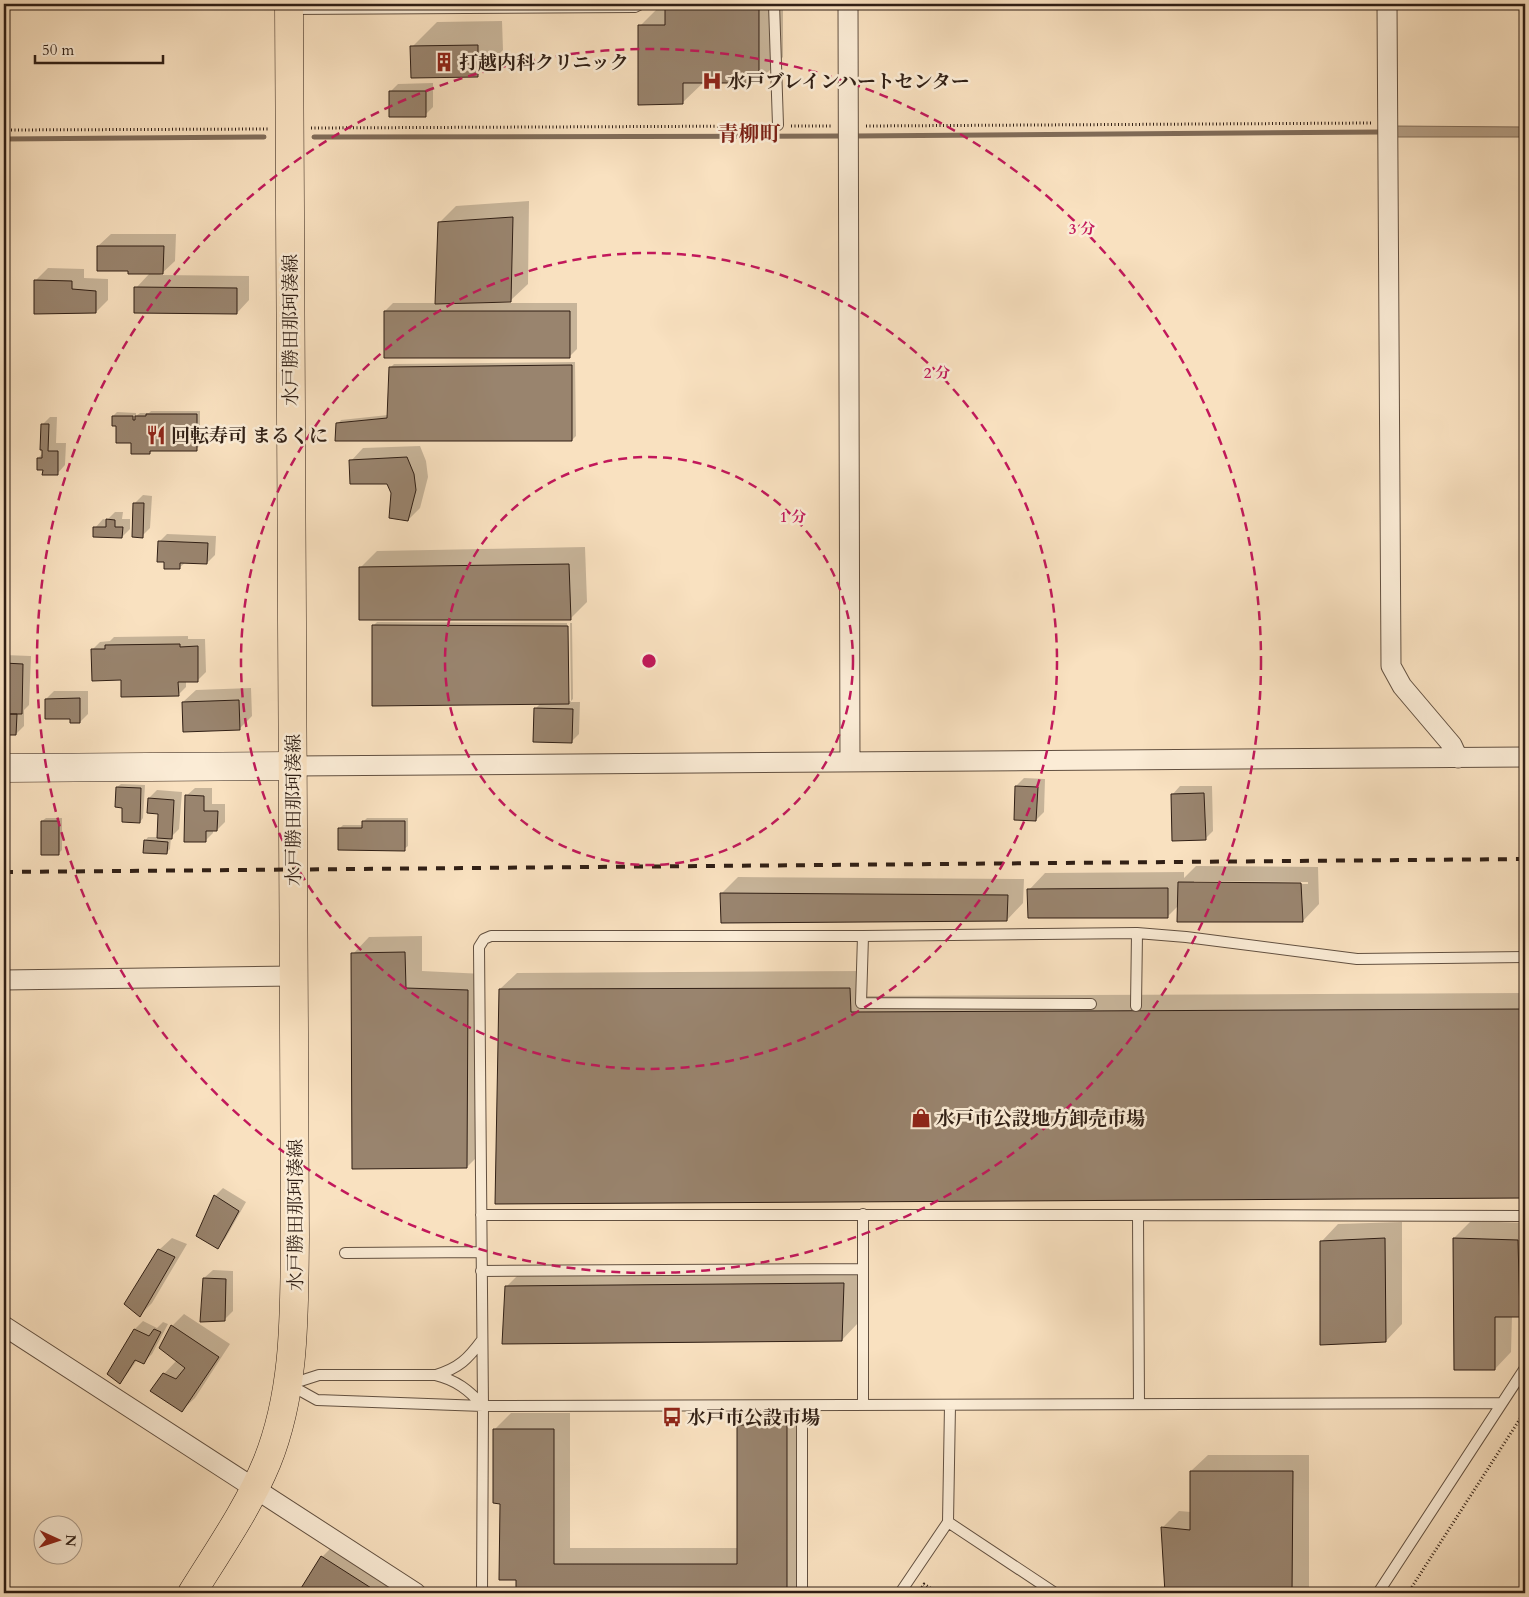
<svg xmlns="http://www.w3.org/2000/svg" width="1529" height="1597" viewBox="0 0 1529 1597" font-family="Cardo,'Noto Serif JP',serif">
  <style>
    .water { fill: #b59f86; stroke: #806c59 }
    .shadow { fill: #0003; fill-rule: evenodd }
    .lines { fill: none; stroke-linecap: round; stroke-linejoin: round }
    .stream { stroke: #806c59; stroke-width: 5 }
    .building { fill: #99846e; stroke: #301f15 }
    .lane-casing { stroke: #625040; stroke-width: 12 }
    .street-casing { stroke: #625040; stroke-width: 21 }
    .secondary-casing { stroke: #301f15; stroke-width: 29 }
    .primary-casing { stroke: #301f15; stroke-width: 29 }
    .path { stroke: #301f15; stroke-width: 3; stroke-dasharray: 1 2.5; stroke-linecap: butt }
    .lane { stroke: #fbecd6; stroke-width: 10 }
    .street { stroke: #fbecd6; stroke-width: 19 }
    .secondary { stroke: #fbecd6; stroke-width: 28 }
    .primary { stroke: #f9e1c0; stroke-width: 28 }
    .rail { stroke: #301f15; stroke-width: 4; stroke-dasharray: 9 9; stroke-linecap: butt }
    .ring { fill: none; stroke: #c2185b; stroke-width: 2.5; stroke-dasharray: 9 6 }
    .labels { text-anchor: middle; stroke-width: 5; stroke-linejoin: round; paint-order: stroke }
    .poi-label { font-size: 19px; font-weight: bold; fill: #301f15; stroke: #fbecd6; text-anchor: start }
    .street-label { font-size: 19px; fill: #301f15; stroke: #fbecd6 }
    .quarter-label { font-size: 21px; font-weight: bold; fill: #7a1f14; stroke: #fbecd6 }
    .centre { fill: #c2185b; stroke: #fbecd6; stroke-width: 2.5 }
    .ring-label { font-size: 15px; text-anchor: middle; font-weight: bold; fill: #c2185b; stroke: #fbecd6; stroke-width: 5; stroke-linejoin: round; paint-order: stroke }
  </style>
  <rect width="100%" height="100%" fill="#f9e1c0"/>
  <filter id="stains"><feTurbulence type="fractalNoise" baseFrequency=".004" numOctaves="4"/><feColorMatrix values="0 0 0 0 .2 0 0 0 0 .09 0 0 0 0 .02 0 0 0 .5 -.17"/></filter>
  <radialGradient id="worn" r=".72"><stop offset=".6" stop-color="#630" stop-opacity="0"/><stop offset="1" stop-color="#630" stop-opacity=".3"/></radialGradient>
  <path class="water" d="M1392,126L1525,127V137H1394Z"/>
  <path class="shadow" d="M662,4H783V57L758,82H704L682,103L640,26Z
    M502,21L503,50L478,75L412,47L437,22Z
    M433,83V107L425,115L390,92L398,84Z
    M529,201L528,284L511,300L495,301V303H577V349L569,357L385,311L393,303H436L439,223L456,206Z
    M111,234H176L175,261L160,275L249,276V300L237,313L136,288L150,273L130,270L98,246Z
    M48,268L84,269V278L108,279V300L96,312L35,281Z
    M575,362L576,436L572,440L338,424L341,420L388,415L390,368L394,364Z
    M151,411H200V446L196,449H153L150,453L132,442L118,425L113,416L117,412L136,413V416L140,413H149Z
    M50,417H57L56,443H66L65,465L57,474L44,469L38,458L43,453L42,425Z
    M420,446L426,461L428,477L420,508L408,520L388,483L351,461L363,448Z
    M143,495L152,496L150,528L142,536L135,503Z
    M115,512H123L122,519H130V529L122,537L95,528L103,519L107,520Z
    M167,534L216,536L215,555L207,563L186,562L179,568L159,542Z
    M585,547L587,602L570,619L360,568L377,551Z
    M377,622L567,623L568,701H571L570,623H572L573,699L570,702H580L579,734L571,742L535,709L541,703L373,626Z
    M188,636V639H205L206,672L198,680L186,681V687L178,695L122,679L92,650L100,642L110,641L114,637Z
    M4,655L31,656L29,705L24,710V726L16,734H4Z
    M251,688L252,716L239,729L183,702L196,690Z
    M54,691H88V714L80,722L71,718L46,699Z
    M1024,778L1045,779L1044,812L1036,820L1016,786Z
    M121,784L145,785L143,818L140,822L124,806L117,787Z
    M1180,786H1212L1213,831L1205,839L1172,795Z
    M195,788H212V804H225V822L217,830H213V833L205,841L186,796Z
    M157,790L182,792L179,829L171,837L170,849L166,853L145,841L148,837H158L160,813L149,798Z
    M46,818H62V850L58,854L42,821Z
    M367,818H408V846L404,849L339,829L343,825H363V822Z
    M1196,866L1318,867L1319,904L1303,921L1178,906L1167,917L1029,890L1045,873L1184,872V878ZM1194,881L1308,882V884H1194Z
    M738,877L1024,879L1023,903L1007,920L721,894Z
    M422,936V971L484,974V1150L467,1167L353,954L369,937Z
    M866,971L867,996L1525,993V1197L496,1202L500,989L517,973Z
    M223,1188L246,1202L225,1239L217,1247L197,1236L215,1196Z
    M1471,1221L1525,1223V1310L1519,1316H1512L1511,1352L1495,1369L1454,1238Z
    M1402,1222V1324L1386,1341L1322,1241L1338,1224Z
    M172,1238L187,1244L152,1303L140,1315L159,1250Z
    M860,1267L858,1323L842,1340L506,1287L523,1270Z
    M213,1270L233,1271V1311L225,1319L204,1278Z
    M184,1314L230,1344L195,1398L182,1410L164,1374L177,1360L172,1326Z
    M143,1321L157,1328L163,1322L168,1324L152,1354L144,1362L137,1360L127,1374L119,1382L135,1329Z
    M755,1409H803V1593H517V1579L501,1502L494,1430L511,1413H570V1548H738V1426Z
    M1208,1455H1309V1593H1166L1163,1527L1179,1511L1191,1512V1471Z
    M339,1540L404,1582L396,1593H299L322,1557Z"/>
  <g class="lines">
    <path class="stream" d="M855,136L1381,132
      M314,137L840,136
      M4,139L264,137"/>
  </g>
  <path class="building" d="M665,4H735V9H759V83H683V104L638,105V25H665Z
    M478,45V77L411,78L410,46Z
    M389,91H426V117H389Z
    M513,217L511,302L435,304L438,222Z
    M97,246H164L163,274H128V271H97Z
    M34,280L72,281V289L96,291V313L34,314Z
    M134,287L237,288V314L134,313Z
    M384,311H570V358H384Z
    M572,365V441H335L336,423L387,418L389,367Z
    M146,414H197V451H150V454H131V443H116V426H112V416H133V420H135V416H146Z
    M41,424H49L48,451H58V475H42L43,470H37V458H42V450H40Z
    M407,457L414,474L416,490L408,521L389,518L391,493L387,484H350L349,460Z
    M133,503H144L143,538L132,537Z
    M106,519L115,520V527H123L122,538L93,537V527H106Z
    M158,541L208,543L207,564L180,563V569H164V562H157Z
    M569,564L571,620H359V567Z
    M372,625L568,626L569,704L372,706Z
    M180,644V647L198,646V682H178L179,696L121,697V680L92,681L91,649H105V645Z
    M4,663L23,664L22,714H4Z
    M80,698V723H70V719H45V699Z
    M239,700L240,730L183,732L182,702Z
    M534,708L573,709L572,743L533,742Z
    M4,714H17L16,735H4Z
    M1015,786L1038,787L1036,821L1014,820Z
    M116,787L141,788L140,823L122,822V808L115,807Z
    M1204,793L1206,840L1172,841L1171,794Z
    M185,795L204,796V811H218L217,831H206V842H184Z
    M148,798L174,800L172,839L157,838L158,814L147,813Z
    M41,821H59V855H41Z
    M362,821H405V851L338,850V828H362Z
    M144,840L168,842L167,854L143,853Z
    M1178,882L1301,883L1303,922H1177Z
    M1168,888V918H1028L1027,889Z
    M720,893L1008,895L1007,921L721,923Z
    M405,952L406,988L468,990L467,1168L352,1169L351,953Z
    M850,988L851,1012L1525,1009V1198L495,1204L499,989Z
    M214,1195L239,1211L218,1249L196,1236Z
    M1385,1238L1386,1342L1320,1345V1241Z
    M1453,1238L1518,1240L1520,1317H1495V1370H1454Z
    M158,1249L175,1257L140,1317L124,1304Z
    M203,1278L226,1279L225,1321L200,1322Z
    M844,1283L842,1341L502,1344L505,1286Z
    M171,1325L219,1357L182,1412L150,1391L163,1373L176,1379L185,1368L159,1348Z
    M134,1329L149,1336L154,1329L161,1332L144,1364L135,1360L120,1384L107,1374Z
    M737,1425H787V1593H516V1580H499L500,1504L493,1503V1429H554V1564H737Z
    M1190,1471H1293L1292,1593H1165L1161,1527L1190,1530Z
    M321,1556L379,1593H298Z"/>
  <g class="lines">
    <defs>
      <path id="lane" d="M774,4L778,125
        M290,9L635,7L641,4
        M863,936L861,1003L1091,1004
        M1136,1006L1137,933
        M481,1215H1138L1139,1404
        M1138,1215L1525,1216
        M345,1253L481,1252
        M481,1271L863,1269
        M436,1375C459,1368 468,1359 482,1340
        M291,1384L319,1375H435C456,1380 469,1390 483,1406
        M290,1385L317,1400L483,1406L1502,1403
        M863,1405V1214
        M950,1405L948,1522L1055,1593
        M482,1593L483,1406L479,947L484,939L491,936H863L1137,933L1186,937L1357,959L1525,957
        M802,1593V1406
        M900,1593L948,1522
        M1378,1593L1525,1368"/>
      <path id="street" d="M848,4L850,762
        M1387,4L1391,666L1402,686L1452,745L1458,758
        M293,766L1525,757
        M4,980L294,976
        M4,1326L416,1593"/>
      <path id="secondary" d="M4,768L293,766"/>
      <path id="primary" d="M192,1593C218,1551 248,1508 267,1462C296,1390 294,1313 295,1237L289,4"/>
    </defs>
    <use href="#lane" class="lane-casing"/>
    <use href="#street" class="street-casing"/>
    <use href="#secondary" class="secondary-casing"/>
    <use href="#primary" class="primary-casing"/>
    <path class="path" d="M791,126H832
      M866,126L1372,123
      M311,128L767,126
      M4,130L270,129
      M918,1593L924,1584L938,1593
      M1408,1593L1525,1411"/>
    <use href="#lane" class="lane"/>
    <use href="#street" class="street"/>
    <use href="#secondary" class="secondary"/>
    <use href="#primary" class="primary"/>
    <path class="rail" d="M4,872L1525,859"/>
  </g>
  <g class="ring">
    <circle cx="649" cy="661" r="204"/>
    <circle cx="649" cy="661" r="408"/>
    <circle cx="649" cy="661" r="612"/>
  </g>
  <defs>
    <symbol id="building-bare" viewBox="-9 -9 18 18"><path d="M-4-6H4V6H1V3H-1V6H-4ZM-2.5-4.3h1.7v1.8h-1.7ZM.8-4.3h1.7v1.8H.8ZM-2.5-1h1.7V.8h-1.7ZM.8-1h1.7V.8H.8Z" fill="#8f2418" stroke="#fbecd6" stroke-width="2.5" paint-order="stroke"/></symbol>
    <symbol id="hospital-bare" viewBox="-9 -9 18 18"><path d="M-5-5h3v3.5h4V-5h3V5h-3V1.5h-4V5h-3Z" fill="#8f2418" stroke="#fbecd6" stroke-width="2.5" paint-order="stroke"/></symbol>
    <symbol id="restaurant-bare" viewBox="-9 -9 18 18"><path d="M-5-6h1v4h1v-4h1v4h1v-4h1v5L-1.5 .5V6h-2V.5L-5-1ZM5-6V6H3V1.5H1.5Q1.5-4 5-6Z" fill="#8f2418" stroke="#fbecd6" stroke-width="2.5" paint-order="stroke"/></symbol>
    <symbol id="shop-bare" viewBox="-9 -9 18 18"><path d="M-5-2.5h2.3a2.7 3.5 0 0 1 5.4 0H5L5.5 6h-11ZM-1.5-2.5h3a1.5 2.3 0 0 0-3 0Z" fill="#8f2418" stroke="#fbecd6" stroke-width="2.5" paint-order="stroke"/></symbol>
    <symbol id="bus-bare" viewBox="-9 -9 18 18"><path d="M-5-6H5V4H4V6H2V4H-2V6H-4V4H-5ZM-3.5-4V0h7V-4ZM-3.5 1.2v1.5H-2V1.2ZM2 1.2v1.5H3.5V1.2Z" fill="#8f2418" stroke="#fbecd6" stroke-width="2.5" paint-order="stroke"/></symbol>
  </defs>
  <g fill-rule="evenodd">
    <use href="#building-bare" x="430" y="48" width="28" height="28"/>
    <use href="#hospital-bare" x="698" y="67" width="28" height="28"/>
    <use href="#restaurant-bare" x="142" y="421" width="28" height="28"/>
    <use href="#shop-bare" x="907" y="1104" width="28" height="28"/>
    <use href="#bus-bare" x="658" y="1403" width="28" height="28"/>
  </g>
  <g class="labels">
    <g class="poi-label">
      <text x="459" y="69">打越内科クリニック</text>
      <text x="727" y="88">水戸ブレインハートセンター</text>
      <text x="171" y="442">回転寿司 まるくに</text>
      <text x="936" y="1125">水戸市公設地方卸売市場</text>
      <text x="687" y="1424">水戸市公設市場</text>
    </g>
    <g class="street-label">
      <text transform="translate(290 330) rotate(-90)" y="7">水戸勝田那珂湊線</text>
      <text transform="translate(293 810) rotate(-90)" y="7">水戸勝田那珂湊線</text>
      <text transform="translate(295 1215) rotate(-90)" y="7">水戸勝田那珂湊線</text>
    </g>
    <g class="quarter-label">
      <text x="749" y="141">青柳町</text>
    </g>
  </g>
  <circle cx="649" cy="661" r="8" class="centre"/>
  <g class="ring-label">
    <text x="1082" y="234">3 分</text>
    <text x="937" y="378">2 分</text>
    <text x="793" y="522">1 分</text>
  </g>
  <rect width="1529" height="1597" fill="none" stroke="#f9e1c0" stroke-width="20"/>
  <rect x="5" y="5" width="1519" height="1587" fill="none" stroke="#301f15" stroke-width="2.5"/>
  <rect x="10" y="10" width="1509" height="1577" fill="none" stroke="#301f15"/>
  <g transform="translate(58 1540) rotate(93)"><circle r="24" fill="#fbecd6" stroke="#aa9a89"/>
  <path d="M0-4L9 19L0 12L-9 19Z" fill="#8f2418"/>
  <text y="-8" font-size="14" font-weight="bold" text-anchor="middle" fill="#301f15">N</text>
  </g>
  <path d="M35 55v8h128v-8" fill="none" stroke="#301f15" stroke-width="2.5"/>
  <text x="42" y="55" font-size="15" fill="#301f15" stroke="#fbecd6" stroke-width="4" paint-order="stroke">50 m</text>
  <rect width="100%" height="100%" filter="url(#stains)"/>
  <rect width="100%" height="100%" fill="url(#worn)"/>
</svg>
